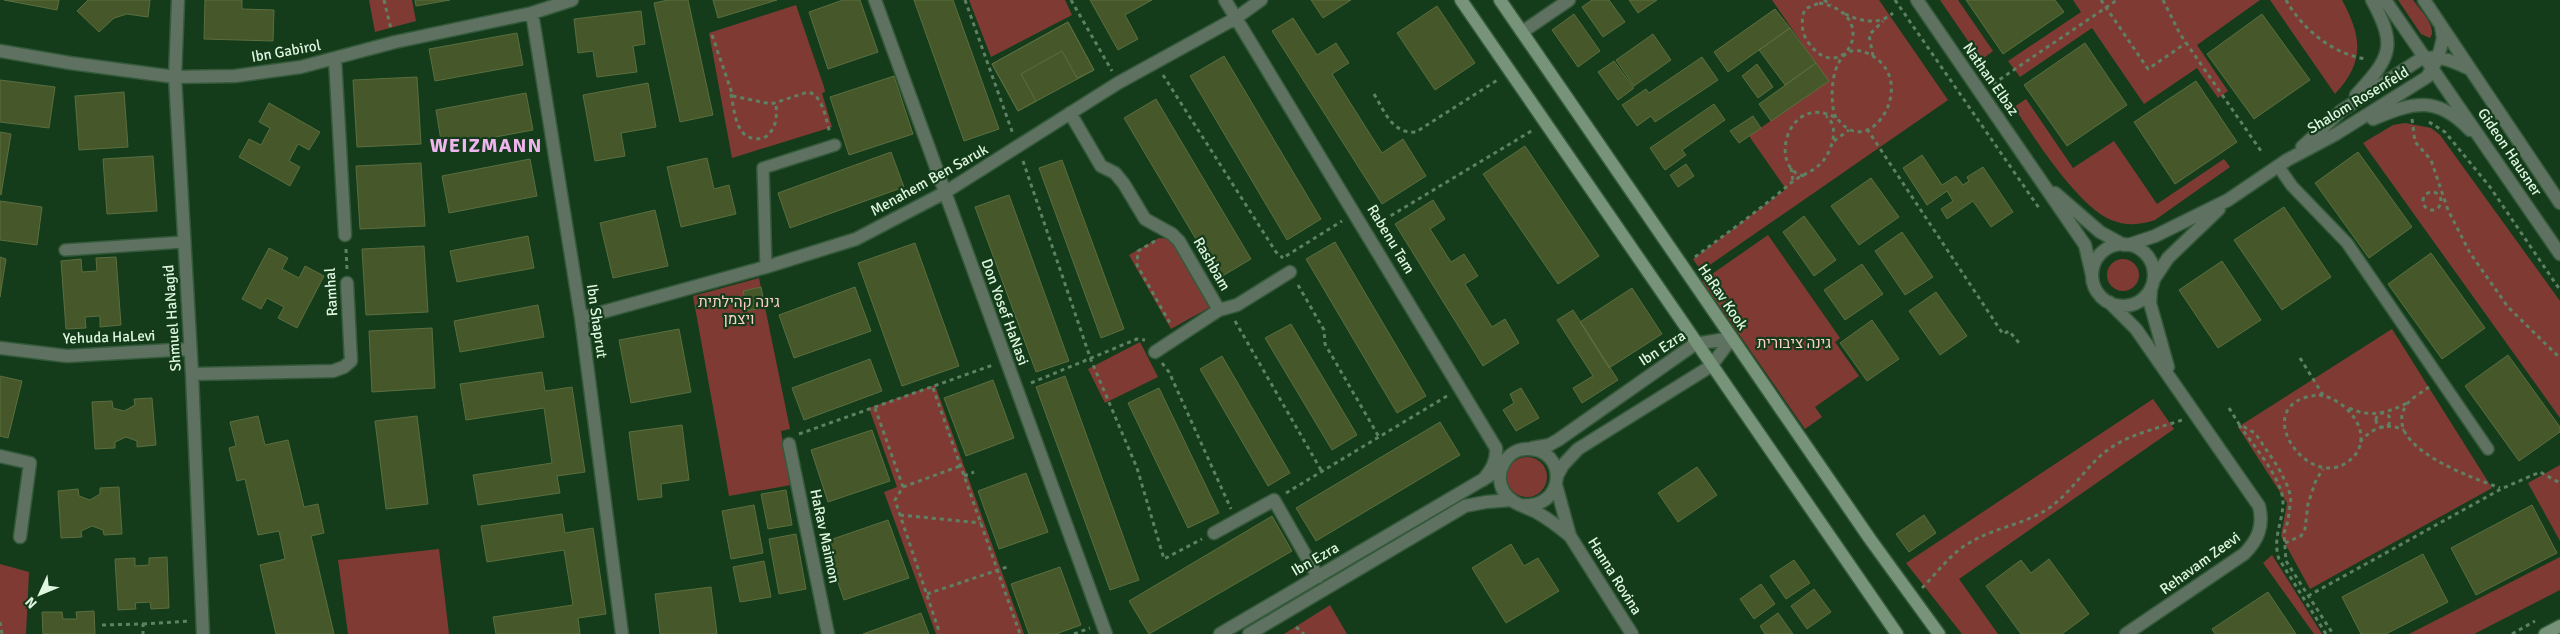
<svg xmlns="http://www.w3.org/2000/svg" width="2560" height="634" viewBox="0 0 2560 634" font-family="Signika,Heebo,sans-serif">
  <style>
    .green { fill: #803a34 }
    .building { fill: #465829; stroke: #5b6e3f }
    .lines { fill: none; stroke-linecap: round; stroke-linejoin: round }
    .service-casing { stroke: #345a3b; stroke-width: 14 }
    .minor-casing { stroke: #345a3b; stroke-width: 15 }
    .secondary-casing { stroke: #345a3b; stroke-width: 15 }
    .path { stroke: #5e8063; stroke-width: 3; stroke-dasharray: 4 4; stroke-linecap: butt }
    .service { stroke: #5f7160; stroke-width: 11 }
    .minor { stroke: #5f7160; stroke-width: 12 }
    .secondary { stroke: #779379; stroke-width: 12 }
    .labels { text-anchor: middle; stroke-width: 4.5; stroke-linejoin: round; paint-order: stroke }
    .street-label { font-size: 15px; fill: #dff6e0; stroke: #143c1b }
    .park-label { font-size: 15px; fill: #fdcec8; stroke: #143c1b }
    .district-label { font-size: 20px; font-weight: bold; letter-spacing: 1px; fill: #efb5ee; stroke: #143c1b }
  </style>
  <rect width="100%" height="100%" fill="#143c1b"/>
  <path class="green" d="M369,0H412L416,21L375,32Z
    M969,0H1065L1072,15L991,57Z
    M1772,0H1879L1948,100L1701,271L1693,259L1786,189L1749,136L1828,81Z
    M1940,0H1958L1993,51L1981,60Z
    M2073,0H2260L2197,45L2228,91L2218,98L2197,68L2144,104L2092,28L2020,77L2008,61L2081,12Z
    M2270,0H2342C2362,37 2365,62 2335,94Z
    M2398,0H2413C2420,10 2438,27 2430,38L2421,34Z
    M796,5L824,87L825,92L822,93L832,127L732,158L709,33Z
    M2026,99L2073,168L2114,141L2157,204L2224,159L2230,167L2155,220C2141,225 2126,226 2111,220C2077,205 2035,139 2014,107Z
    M2405,123L2431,128L2440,135L2560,301V418L2363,143L2393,125Z
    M1768,235L1840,338L1835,342L1859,376L1815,407L1822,417L1805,429L1702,281Z
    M1159,238L1174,239L1212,306L1171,329L1129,255Z
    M2107 275a16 16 0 1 1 32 0a16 16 0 1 1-32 0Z
    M759,278L790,429L781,431L791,485L729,496L693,296Z
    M2392,329L2492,488L2310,589L2281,536L2287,503L2238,427Z
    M1140,342L1158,377L1105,403L1088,369Z
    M935,385L1024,634H936L884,492L897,487L869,408Z
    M2153,399L2174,429L1959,579L1998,634H1962L1906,563Z
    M1507 477a20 20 0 1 1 40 0a20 20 0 1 1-40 0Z
    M2560,465V541L2528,483Z
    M439,549L449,634H348L338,560Z
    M2272,555L2322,634H2314L2263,563Z
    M2560,557V590L2474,634H2409Z
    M0,564L29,572L26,634H0Z
    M1330,605L1347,634H1284Z"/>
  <path class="building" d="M4,0H59L57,10Z
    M88,0H150L148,17L127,14L114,18L99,32L77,11Z
    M205,0H242V9L274,10L273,41L204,39Z
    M415,0H450L416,6Z
    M668,0H688L713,115L680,122L654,3Z
    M713,0H777L718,18Z
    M843,0H860L878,52L828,69L809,12Z
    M914,0H953L999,129L964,141Z
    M1090,0H1152L1125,15L1138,39L1118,50Z
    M1311,0H1351L1323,18Z
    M1592,0H1609L1625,22L1603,37L1582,7Z
    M1629,0H1657L1638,13Z
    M1966,0H2055L2064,12L2003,54Z
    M1437,6L1475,63L1435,90L1397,33Z
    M1775,9L1790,28L1728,72L1714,52Z
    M641,11L645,44L633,46L637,72L597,77L593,51L578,53L574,19Z
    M1574,14L1600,51L1578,67L1552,30Z
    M2262,14L2310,80L2254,119L2207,54Z
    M1293,18L1317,55L1336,43L1349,63L1332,74L1382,153L1403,139L1426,176L1382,204L1272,31Z
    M1068,22L1094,70L1077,78L1062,51L1021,74L1036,101L1018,111L992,64Z
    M1068,22L1094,70L1018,111L992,64Z
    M1790,28L1816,63L1785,85L1759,50Z
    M517,33L523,65L435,81L429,49Z
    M1653,34L1671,60L1634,86L1616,60Z
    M2085,43L2127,105L2067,146L2024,85Z
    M1224,56L1321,219L1287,240L1190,76Z
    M1702,57L1718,80L1655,122L1651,116L1637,126L1622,105L1646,89L1649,93Z
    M1614,61L1634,88L1618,100L1598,72Z
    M1816,63L1829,81L1771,121L1759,104Z
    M1757,64L1773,87L1758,98L1742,76Z
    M894,76L913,134L849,155L830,97Z
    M417,77L421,144L357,147L353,80Z
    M0,80L55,87L49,128L0,122Z
    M2196,81L2237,142L2175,184L2134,122Z
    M648,83L656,127L621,133L625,156L595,161L583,95Z
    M124,92L128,147L79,150L75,96Z
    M526,93L533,130L442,147L436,110Z
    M1156,99L1251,259L1219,278L1124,118Z
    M269,103L320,132L309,150L298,144L289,161L300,167L290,186L239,157L249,139L261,145L270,128L259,122Z
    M1714,104L1725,120L1682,150L1686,155L1665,170L1650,148Z
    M1753,116L1761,128L1739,143L1730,131Z
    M0,132L11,134L1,195L0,194Z
    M1525,146L1599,256L1558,284L1483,174Z
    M891,152L904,187L790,228L778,193Z
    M2358,152L2412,227L2369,258L2315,183Z
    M1922,155L1942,185L1956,176L1963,185L1969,181L1967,177L1983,167L2013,212L1991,227L1973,201L1947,219L1941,209L1953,201L1947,191L1927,205L1903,168Z
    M153,156L157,211L107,214L103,159Z
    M707,158L714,189L729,185L736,214L681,227L667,167Z
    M530,159L537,196L449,213L442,176Z
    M1062,160L1124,329L1101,338L1039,168Z
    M421,163L425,226L360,229L356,166Z
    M1686,164L1694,176L1678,187L1670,175Z
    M1871,178L1899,217L1859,245L1831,206Z
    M1009,195L1069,361L1036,372L975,207Z
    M1433,200L1445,219L1430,229L1451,262L1464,254L1478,276L1465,284L1492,327L1505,319L1519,343L1483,366L1395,224Z
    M0,201L42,207L37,245L0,240Z
    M2284,207L2331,277L2282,310L2234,240Z
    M655,210L668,266L613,278L600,223Z
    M1804,216L1836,260L1814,276L1783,232Z
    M1902,232L1933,277L1905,295L1875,251Z
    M528,236L534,268L457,282L450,251Z
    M1335,242L1426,396L1397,413L1306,259Z
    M915,243L959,366L902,386L858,263Z
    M424,246L428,312L366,315L362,249Z
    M269,248L288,258L282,269L299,278L305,266L324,276L297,328L278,318L284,307L267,298L261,309L242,299Z
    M2431,253L2485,328L2442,359L2388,284Z
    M0,257L6,259L0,297Z
    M116,257L121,325L100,327V316L85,317L86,328L66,329L61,261L81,259L82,272L97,271L96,258Z
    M2222,261L2261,320L2218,348L2179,290Z
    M1862,264L1883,294L1845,320L1824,290Z
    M761,287L765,307L748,311L743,291Z
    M855,287L871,331L794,358L779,315Z
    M1632,288L1662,334L1609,368L1580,322Z
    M1936,292L1967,336L1940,355L1909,311Z
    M538,305L544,337L460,352L454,321Z
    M1573,310L1618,380L1582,403L1573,388L1593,376L1557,320Z
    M1872,320L1899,359L1867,381L1840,343Z
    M1291,324L1357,435L1332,450L1265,338Z
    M432,328L435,388L372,392L369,331Z
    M679,329L691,392L631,403L619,340Z
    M2508,355L2560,427V432L2519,461L2465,386Z
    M1222,356L1290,473L1268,486L1200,369Z
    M870,359L882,391L804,420L792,388Z
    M542,372L545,391L572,387L585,472L557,476L560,493L478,505L473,475L552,463L544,408L466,420L460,384Z
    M0,376L22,381L8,438L0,436Z
    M1065,376L1139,580L1110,590L1036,387Z
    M993,380L1014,438L966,456L944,398Z
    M1159,388L1219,513L1188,528L1128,403Z
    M1521,388L1539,418L1516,431L1503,410L1514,403L1510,394Z
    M152,398L156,445L137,447V441L126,437L115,442V448L95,449L92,402L112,401L113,408L124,411L135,405L134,399Z
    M258,416L265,445L288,440L304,507L318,504L324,533L311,536L334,634H276L260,565L285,559L279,531L258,535L245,479L237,481L229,448L236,446L230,422Z
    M417,416L428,504L386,509L375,421Z
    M1440,422L1460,455L1316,541L1296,508Z
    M682,425L689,480L661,484L662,497L638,500L629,432Z
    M872,430L890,481L828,502L811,450Z
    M1697,467L1717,495L1678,522L1658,493Z
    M1026,473L1048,532L999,549L978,491Z
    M119,487L122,534L104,535L103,530L92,526L81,531L82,537L61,538L58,491L78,489L79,496L90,500L100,494V488Z
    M786,490L792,525L768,529L761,494Z
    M754,505L763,553L731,559L722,511Z
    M2532,505L2557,553L2476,595L2451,548Z
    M562,514L565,533L593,528L606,614L578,618L580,634H496L493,617L573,605L564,550L487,562L481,526Z
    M1924,515L1936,533L1909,552L1896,534Z
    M1272,516L1292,551L1149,634L1129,601Z
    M888,520L909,578L844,600L824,542Z
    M796,534L806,589L779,594L769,539Z
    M1511,544L1524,566L1538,558L1559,591L1506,623L1472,568Z
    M2423,554L2448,602L2386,634H2361L2342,597Z
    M167,557L169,608L151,609L150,602L135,603L136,609L118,610L115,559L135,558V566L149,565V558Z
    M2049,559L2089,614L2062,634H2021L1986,586L2021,560L2031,573Z
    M1794,560L1810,583L1786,599L1770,576Z
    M764,561L771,597L740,602L733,567Z
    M1060,567L1081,625L1056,634H1029L1011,584Z
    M1761,584L1775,604L1754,619L1740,599Z
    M711,587L717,634H660L655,594Z
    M1814,589L1831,612L1807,629L1791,606Z
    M2268,592L2296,634H2215L2212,629Z
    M94,611L95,634H43L42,612H62L63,619H77L76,612Z
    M921,613L929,634H863Z
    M1778,613L1793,634H1765L1760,626Z"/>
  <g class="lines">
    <defs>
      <path id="service" d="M2278,166L2292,186L2347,243L2488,449
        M65,250L183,242
        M766,267L763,168L835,145"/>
      <path id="minor" d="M178,0L175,77L192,374L203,634
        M875,0L1106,634
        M1225,0L1496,448C1497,462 1491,470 1483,480
        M1917,0L2085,245L2092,275
        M2385,0L2560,254
        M2424,0L2560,203
        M532,13L581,318L622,634
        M1522,32L1569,0
        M0,51L70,63L175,77L235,76L301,67L395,42L532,13L572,0
        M335,59L345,235
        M2356,95C2390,58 2398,47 2372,0
        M1070,113L1101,166L1115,173L1124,184L1145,219L1172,234L1179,241L1219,310
        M2373,119C2413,102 2437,95 2470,130
        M2302,147L2341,111L2419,60C2437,53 2454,62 2470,69
        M2055,193L2100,232L2124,245
        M2092 275a31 31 0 1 1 62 0a31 31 0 1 1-62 0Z
        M2128,245L2155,236L2228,200L2287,160L2336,134L2427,77L2438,58L2443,38L2441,26
        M2154,279L2168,258L2219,209
        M2151,288L2150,303L2168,367
        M2109,302L2136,329L2259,506C2264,526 2258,540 2244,554L2126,634
        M581,318L766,267L856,239L944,193L1118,83L1236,18L1261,0
        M0,348L67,356L190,349
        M1155,352L1219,310L1237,305L1290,272
        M192,374L333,371L344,367L351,361L347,283
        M789,444L828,634
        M1532,448L1549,445L1558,440L1695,344L1732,338
        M0,456L30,463L20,537
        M1557,476L1563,465L1578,449L1711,366L1732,338
        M1556,485L1570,536L1632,634
        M1520,505C1567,510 1568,449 1528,449C1506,448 1493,474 1504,492C1511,504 1525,506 1536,512C1549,519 1559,527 1570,536
        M1214,533L1274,500L1318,577
        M1220,634L1489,476
        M1249,634L1465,506L1486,502L1511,500"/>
      <path id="secondary" d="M1461,0L1897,634
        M1500,0L1870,539L1939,634
        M2545,634L2560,626"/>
    </defs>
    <use href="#service" class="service-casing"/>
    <use href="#minor" class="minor-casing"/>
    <use href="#secondary" class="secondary-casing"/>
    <path class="path" d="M384,0L391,29
      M965,0L1013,134
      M1071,0L1112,71
      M1824,0L1831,5
      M1895,0L2039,208
      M2101,0L2148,69L2186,43
      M2163,0L2180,34L2261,151
      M2286,0C2303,30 2333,54 2366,59
      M1819,3C1884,14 1842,91 1808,42C1801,33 1801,19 1805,9Z
      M1845,14C1861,21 1878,26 1893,13
      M712,35L733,96L771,104L808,92C823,95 826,120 830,133
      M1873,56L1869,35L1883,21
      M1163,75L1276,252L1283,258
      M1993,84L2117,0
      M731,94C735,114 736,144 764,138C777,129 777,117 776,103
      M1374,94C1385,112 1392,134 1416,132L1499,79
      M2412,119L2415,142L2431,160L2448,210L2470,253L2508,307L2560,358
      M2429,122L2445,132L2490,187L2560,290
      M1867,129L2003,334L2009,331L2020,344
      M1834,141L1849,130
      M1023,161L1091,360L1137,468L1164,559L1202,539
      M1791,168L1793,181
      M1804,176C1767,169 1788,91 1836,118C1840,121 1843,126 1847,128C1878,149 1918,76 1867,53C1832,37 1827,98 1836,118
      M2423 201a9 9 0 1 1 18 0a9 9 0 1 1-18 0Z
      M1377,224L1533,130
      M1155,241L1138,251L1137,265L1171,325
      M346,249L347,270
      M1286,256L1342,221
      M1695,257C1727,233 1761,209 1792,182C1802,174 1814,172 1823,161C1832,150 1840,126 1826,116
      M1298,285L1324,330L1325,344L1379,437
      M1235,321L1321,470
      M2300,358L2323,395
      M1162,363L1169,372L1231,509
      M1031,383L1137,339L1145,340
      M2429,387C2422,392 2412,398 2407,404C2378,446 2474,478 2500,488
      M933,388L1020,634
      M2319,395C2350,399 2380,441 2346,463C2305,490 2246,401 2319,395Z
      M875,408L903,487L895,500L940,634
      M2229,408L2239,424L2255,433L2278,467L2287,485L2291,497L2288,521L2284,533L2286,561L2333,634
      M2349,408C2370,418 2387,413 2407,403
      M2376 420a7 7 0 1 1 14 0a7 7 0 1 1-14 0Z
      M2239,425C2252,443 2283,480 2283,502C2283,522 2272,538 2279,559L2326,634
      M799,434L993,365
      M2360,442C2372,428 2386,422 2404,430
      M964,476L974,472
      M903,487L960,466
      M1286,493L1447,396
      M900,515L981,523
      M2285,543L2301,536L2305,529L2308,504L2316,480L2323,469
      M1922,588C1937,573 1951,553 1969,543C1993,528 2022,525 2046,510C2067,497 2081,474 2099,457C2123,435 2153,430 2182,420
      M927,594L1007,567
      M2308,596L2501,489L2540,472L2560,483
      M0,622L2,634
      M143,624L189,621
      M102,625L143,624V634
      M1296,627L1304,634
      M1074,634L1090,628
      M2512,634L2535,621"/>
    <use href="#service" class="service"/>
    <use href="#minor" class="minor"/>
    <use href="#secondary" class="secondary"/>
  </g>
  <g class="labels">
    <g class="street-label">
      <text transform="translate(286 51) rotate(-10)" y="5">Ibn Gabirol</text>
      <text transform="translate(1991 79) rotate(55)" y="5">Nathan Elbaz</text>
      <text transform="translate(2358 100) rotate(-31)" y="5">Shalom Rosenfeld</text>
      <text transform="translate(2510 152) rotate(56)" y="5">Gideon Hausner</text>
      <text transform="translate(929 180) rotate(-29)" y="5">Menahem Ben Saruk</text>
      <text transform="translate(1391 239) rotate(59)" y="5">Rabenu Tam</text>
      <text transform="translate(1212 264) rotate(60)" y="5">Rashbam</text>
      <text transform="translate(331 292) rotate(-93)" y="5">Ramhal</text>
      <text transform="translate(1723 297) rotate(56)" y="5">HaRav Kook</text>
      <text transform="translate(1005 312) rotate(70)" y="5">Don Yosef HaNasi</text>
      <text transform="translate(172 318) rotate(-94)" y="5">Shmuel HaNagid</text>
      <text transform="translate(597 321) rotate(82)" y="5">Ibn Shaprut</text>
      <text transform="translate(109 337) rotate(-2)" y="5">Yehuda HaLevi</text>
      <text transform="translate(1662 348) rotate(-33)" y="5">Ibn Ezra</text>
      <text transform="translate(825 536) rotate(78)" y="5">HaRav Maimon</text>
      <text transform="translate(1315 559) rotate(-30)" y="5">Ibn Ezra</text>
      <text transform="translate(2200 563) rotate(-36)" y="5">Rehavam Zeevi</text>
      <text transform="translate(1615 576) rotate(58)" y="5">Hanna Rovina</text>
    </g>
    <g class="park-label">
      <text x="739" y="307">גינה קהילתית<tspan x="739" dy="17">ויצמן</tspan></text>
      <text x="1794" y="348">גינה ציבורית</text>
    </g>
    <g class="district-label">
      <text x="486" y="152">WEIZMANN</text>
    </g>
  </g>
  <g transform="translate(40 594) rotate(226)" stroke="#143c1b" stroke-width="4" paint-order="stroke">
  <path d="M0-4L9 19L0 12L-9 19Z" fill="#dff6e0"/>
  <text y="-8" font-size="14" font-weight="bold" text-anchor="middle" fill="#dff6e0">N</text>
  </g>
</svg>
